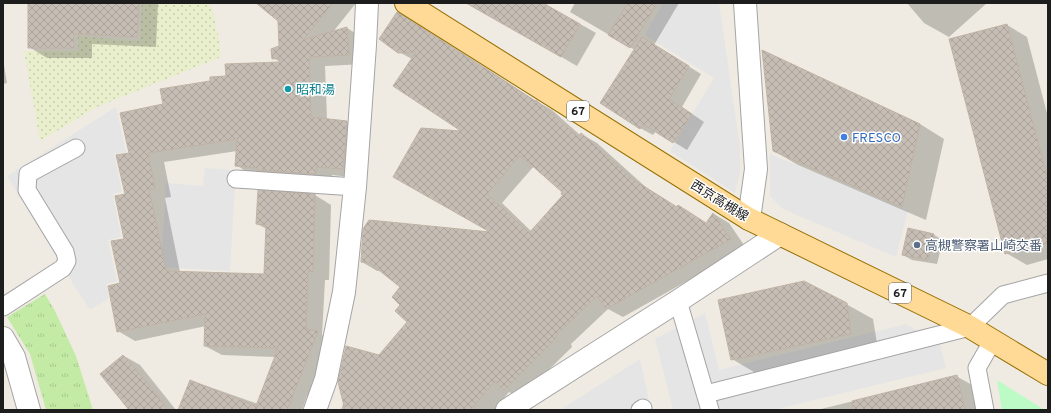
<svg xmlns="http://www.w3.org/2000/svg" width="1051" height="413" viewBox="0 0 1051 413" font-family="Overpass,'Noto Sans JP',sans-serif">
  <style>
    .farmland { fill: url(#farmland-dots) }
    .grass { fill: url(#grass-tufts) }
    .park { fill: #bdfbc6 }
    .parking { fill: #e5e5e5 }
    .shadow { fill: #0003; fill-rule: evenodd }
    .building { fill: url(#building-cross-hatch); stroke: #c1b3a4; fill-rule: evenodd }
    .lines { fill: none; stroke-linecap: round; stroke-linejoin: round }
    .service-casing { stroke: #a4a4a4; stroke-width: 19 }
    .minor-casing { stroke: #a4a4a4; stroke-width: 24 }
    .tertiary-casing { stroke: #a4a4a4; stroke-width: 24 }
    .primary-casing { stroke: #966f00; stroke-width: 24 }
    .service { stroke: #fff; stroke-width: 17 }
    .minor { stroke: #fff; stroke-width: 22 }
    .tertiary { stroke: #fff; stroke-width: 22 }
    .primary { stroke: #ffda97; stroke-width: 22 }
    .culture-dot { fill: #0f9aa8; stroke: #fff; stroke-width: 1.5 }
    .shop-dot { fill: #3f7fe0; stroke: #fff; stroke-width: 1.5 }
    .service-dot { fill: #5c6f8a; stroke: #fff; stroke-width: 1.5 }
    .labels { text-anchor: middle; stroke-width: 3; stroke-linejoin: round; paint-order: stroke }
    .shield { fill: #fff; stroke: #616161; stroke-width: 1 }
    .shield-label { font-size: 12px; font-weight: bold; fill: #1d1d1d }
    .culture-label { font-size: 13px; fill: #0d838f; stroke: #fff; text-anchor: start }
    .shop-label { font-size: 13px; fill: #366cbe; stroke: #fff; text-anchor: start }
    .street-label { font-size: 13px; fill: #1d1d1d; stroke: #fff }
    .service-label { font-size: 13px; fill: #4e5e75; stroke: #fff; text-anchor: start }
  </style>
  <defs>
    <pattern id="farmland-dots" width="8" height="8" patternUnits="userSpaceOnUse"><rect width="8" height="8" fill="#e9eecc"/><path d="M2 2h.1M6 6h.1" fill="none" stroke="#c7ccaf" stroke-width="1.8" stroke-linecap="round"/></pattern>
    <pattern id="grass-tufts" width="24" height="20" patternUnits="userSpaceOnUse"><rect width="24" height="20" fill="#c3eba6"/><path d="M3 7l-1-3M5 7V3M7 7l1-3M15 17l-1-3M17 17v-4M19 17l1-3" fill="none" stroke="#a7c98e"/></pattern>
    <pattern id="building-cross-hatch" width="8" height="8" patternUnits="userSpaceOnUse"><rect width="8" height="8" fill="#c6beb5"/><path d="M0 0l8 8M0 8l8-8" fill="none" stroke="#aaa39b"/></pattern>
  </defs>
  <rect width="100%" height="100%" fill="#efebe2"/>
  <path class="farmland" d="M142 3H208L212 8 218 35 221 57 97 107 40 141 24 51H78V36L140 41Z"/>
  <path class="grass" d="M45 294 55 311 76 356 93 410H46L30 354 7 317Z"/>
  <path class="park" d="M997 380 1045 410H1002Z"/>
  <path class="parking" d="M663 3H719L740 147V173L735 193 670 151 714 78 645 35Z
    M116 107 126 152 114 154 122 192 113 194 121 237 108 240 117 281 106 284 109 298 90 310 63 268 7 176Z
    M770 154 908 211 896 257 783 209 770 196Z
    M205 168 236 170 230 271 161 267 166 183 203 186Z
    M705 313 719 370 906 324 930 338 940 345 946 368 773 410H673L655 339Z
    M640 359 651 410H560Z"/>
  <path class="shadow" d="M29 3H158L156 47 92 44V58H47L29 47Z
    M257 3H356L333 32 347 28 363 38 365 64 325 66 327 120 347 122 363 131 359 178 332 175V183L252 175 236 165 237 151 164 162 171 197 165 198 180 272 264 275 267 229 257 224 315 195 331 205 329 280H325L322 335 334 342 312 398 307 396 302 410H179L204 387V385L258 404 276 357 222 355 205 346 206 326 135 341 118 331 121 284 125 239 126 195 130 154 164 105 211 82 227 77 282 63 273 58 280 47 279 20Z
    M468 3H543L596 33 577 66Z
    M575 3H679L654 45 701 74 682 107 704 122 687 150 656 131 653 135 640 128 635 50 570 12Z
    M907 3H987L949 37 924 23Z
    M1007 25 1027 37 1048 117V259L1027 265 1006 253Z
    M428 32 504 80 536 101 552 110 580 135 581 134 597 143 649 190 677 208 707 224 714 214 729 223 746 248 623 317 608 309 571 344 572 347 520 398 509 392 494 410H341L344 401 380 356 409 322 402 305 401 287 382 271H377L362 262 495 233 465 133 412 59 399 52ZM534 166 564 192V195L532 232 502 203Z
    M764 51 920 124 944 139 926 220 798 165 774 151Z
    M3 59 7 83 3 84Z
    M909 229 934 235 943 240 937 264 912 260 903 255Z
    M846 304 873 319 878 349 759 375 732 359Z
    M124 356 140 365 176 410H130Z
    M956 376 981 390 986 410H817Z"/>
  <path class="building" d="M28 3H139L137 37 74 34V48H28Z
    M256 3H333L303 40 347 27 349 55 309 57 311 117 347 121 343 169 316 167V174L258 170V168L235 166 237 139 148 153 155 188 149 189 166 271 264 274 266 225 256 224 258 190 315 194 313 272 308 271 306 329 318 331 287 410H178L190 380 256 406 278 348 204 346 205 314 117 332 108 286 120 283 111 241 124 239 115 196 125 194 116 155 129 153 120 113 163 104 160 89 210 81V77L226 76 225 64 280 62V58L272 59 271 49 279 46 278 21Z
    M466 3H543L580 24 561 57Z
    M628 3H657L630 48 608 35Z
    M397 12 488 70 535 101 536 100 578 137 581 133 634 180 677 207 678 205 706 223 713 213 729 237 731 239 606 309 597 296 556 335 557 337 504 390 495 381 470 410H345L338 382 346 346 379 355 407 322 395 311 400 305 392 297 400 287 370 263 361 262 363 229 369 220 490 232 393 177 421 128 461 131 393 86 416 52 398 53 379 39ZM520 155 562 192 561 194 563 195 529 233 487 194Z
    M1007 24 1048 181V243L1005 254 949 39Z
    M642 37 689 66 669 99 692 114 673 143 643 124 640 129 600 103Z
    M762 50 920 124 902 207 773 151Z
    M908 228 934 234 928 260 902 255Z
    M804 281 847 303 851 334 731 360 718 300Z
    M123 355 142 377 168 410H129L100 374Z
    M957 375 965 410H853L852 401Z"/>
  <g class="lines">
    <defs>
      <path id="service" d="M236 179 355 187
        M678 301 710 410
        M3 307 63 268 67 261 65 252 27 190 28 174 76 148
        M706 394 970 327 1003 295 1048 283
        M640 410 643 408
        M985 410 977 368 993 340"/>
      <path id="minor" d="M745 3 756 169 749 219
        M315 410 326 379 344 292 355 187 365 45 367 3"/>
      <path id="tertiary" d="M3 338 14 357 29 410
        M507 410 678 301 780 234"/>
      <path id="primary" d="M406 3 749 219 970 327 1048 374"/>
    </defs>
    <use href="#service" class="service-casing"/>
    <use href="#minor" class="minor-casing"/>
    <use href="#tertiary" class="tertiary-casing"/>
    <use href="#primary" class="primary-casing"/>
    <use href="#service" class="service"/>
    <use href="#minor" class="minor"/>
    <use href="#tertiary" class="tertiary"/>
    <use href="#primary" class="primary"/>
  </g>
  <circle class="culture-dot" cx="288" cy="89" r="4"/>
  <circle class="shop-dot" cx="844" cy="137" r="4"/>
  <circle class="service-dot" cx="917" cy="245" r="4"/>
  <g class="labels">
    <g class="shield">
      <rect x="567" y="101" width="22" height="20" rx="3"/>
      <rect x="889" y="283" width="22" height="20" rx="3"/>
    </g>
    <g class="shield-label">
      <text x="578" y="115">67</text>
      <text x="900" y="297">67</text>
    </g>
    <g class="culture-label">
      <text x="296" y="94">昭和湯</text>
    </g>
    <g class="shop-label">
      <text x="852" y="142">FRESCO</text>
    </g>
    <g class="street-label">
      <text transform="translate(720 200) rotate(32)" y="5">西京高槻線</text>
    </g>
    <g class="service-label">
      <text x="925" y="250">高槻警察署山崎交番</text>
    </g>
  </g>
  <rect width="1051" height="413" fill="none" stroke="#1d1d1d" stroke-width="8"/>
</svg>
